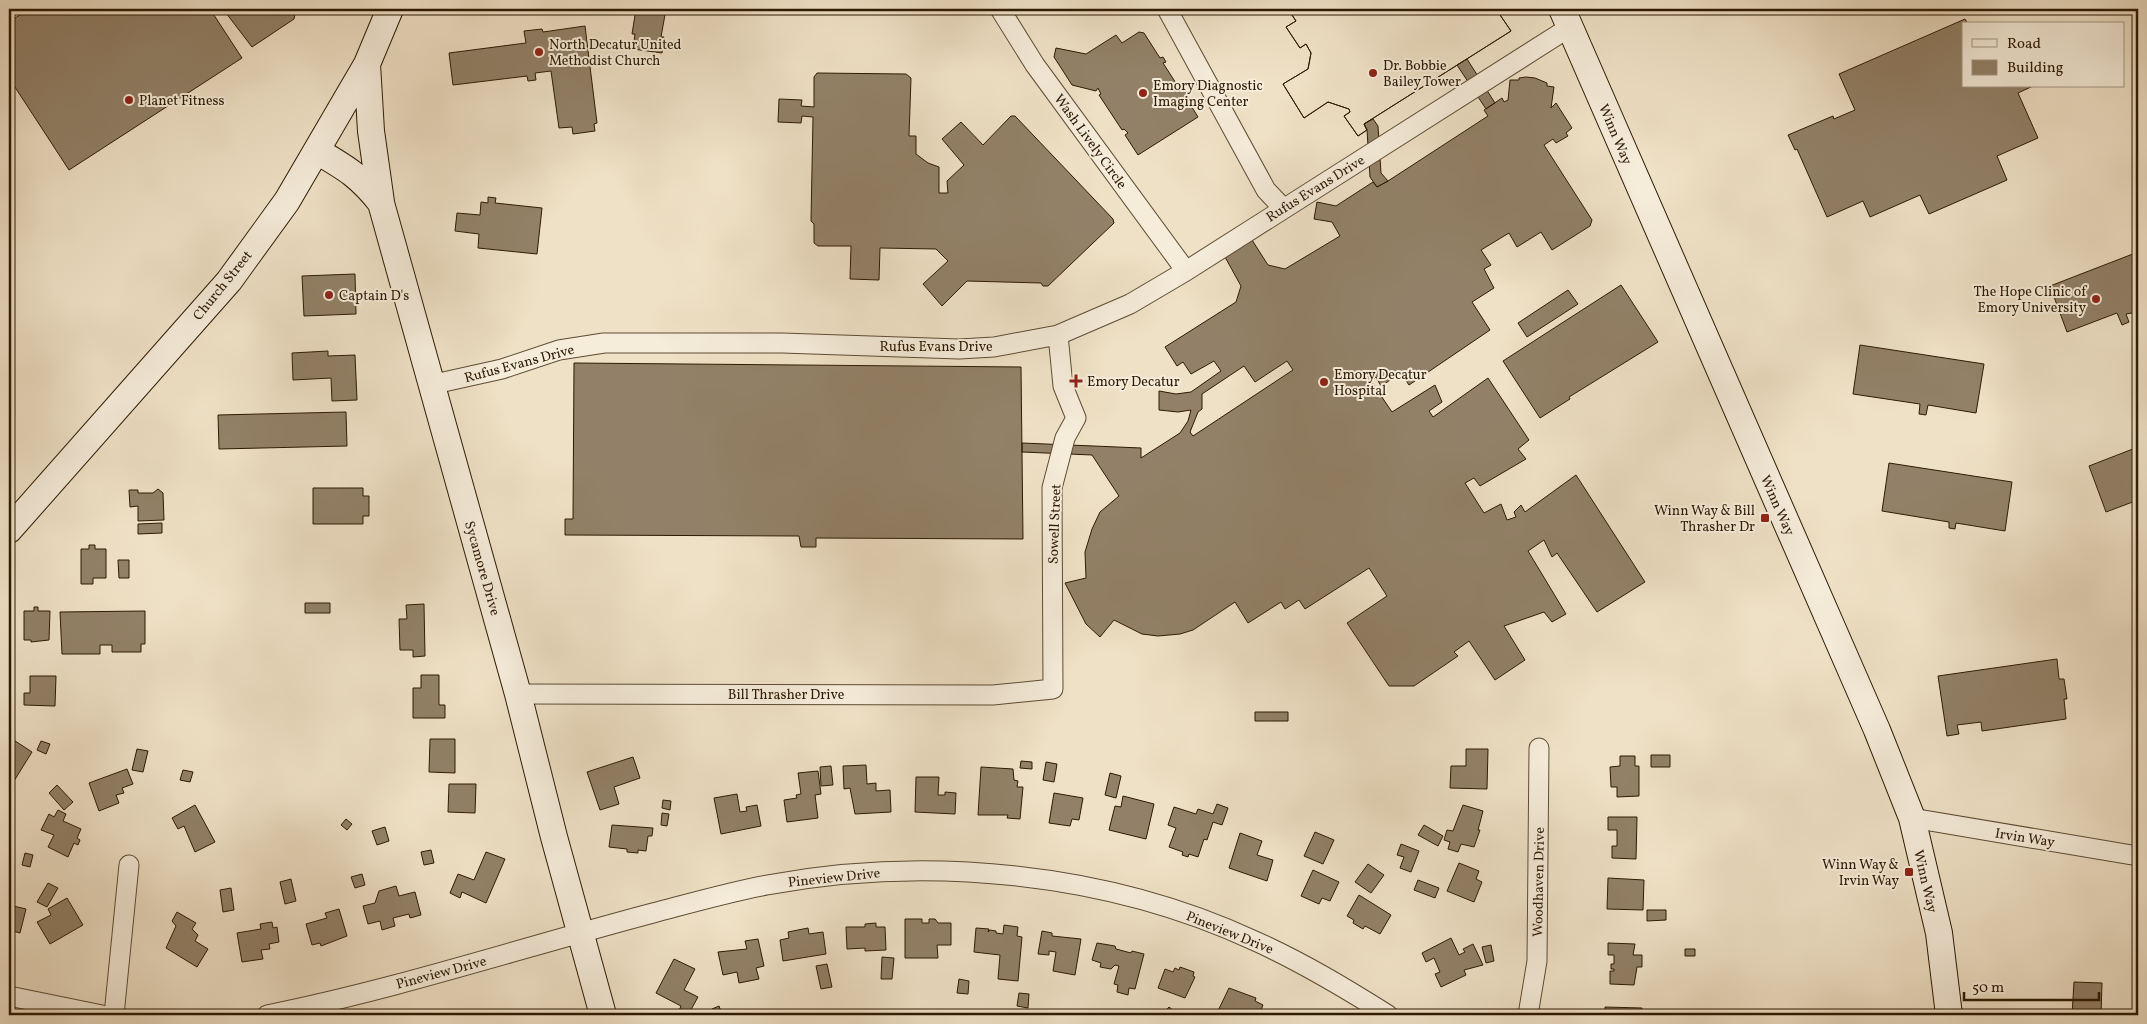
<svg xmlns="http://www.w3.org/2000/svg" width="2147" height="1024" viewBox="0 0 2147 1024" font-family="Vollkorn,serif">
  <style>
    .building { fill: #928168; stroke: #2d1a03; fill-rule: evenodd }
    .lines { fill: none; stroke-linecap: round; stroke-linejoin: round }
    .street-casing { stroke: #5e4c34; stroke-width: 21 }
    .secondary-casing { stroke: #2d1a03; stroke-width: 28 }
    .street { stroke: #f5ecda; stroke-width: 19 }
    .secondary { stroke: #f5ecda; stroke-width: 26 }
    .poi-dot { fill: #8f2418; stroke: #f5ecda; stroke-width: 2 }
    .labels { text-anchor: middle; stroke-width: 4; stroke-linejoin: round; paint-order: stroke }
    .poi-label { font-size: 14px; fill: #2d1a03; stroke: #f5ecda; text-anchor: start }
    .street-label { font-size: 14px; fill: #2d1a03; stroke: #f5ecda }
  </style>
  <rect width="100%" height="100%" fill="#efe1c6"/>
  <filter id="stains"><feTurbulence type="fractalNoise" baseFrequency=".004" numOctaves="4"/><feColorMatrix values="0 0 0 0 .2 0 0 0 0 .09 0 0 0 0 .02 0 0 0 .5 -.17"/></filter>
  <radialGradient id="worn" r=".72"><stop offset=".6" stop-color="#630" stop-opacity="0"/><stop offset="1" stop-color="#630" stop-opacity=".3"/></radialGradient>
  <path class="building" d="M29 9H210L242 58 69 170 11 81 9 82V22Z
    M223 9H296L294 19 252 47Z
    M636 9H666L661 37H664L662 53 633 49 635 34H632Z
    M1288 9H1496L1511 31 1364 124 1367 130 1358 136 1344 116 1350 112 1349 109 1328 102 1304 118 1283 84 1308 69 1311 53 1306 44 1300 48 1286 27 1296 21Z
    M1288 9H1496L1511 31 1364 124 1367 130 1358 136 1344 116 1350 112 1349 109 1328 102 1304 118 1283 84 1308 69 1311 53 1306 44 1300 48 1286 27 1296 21Z
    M1965 19 1968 24H1963V86H2033L2018 93 2038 138 1997 156 2007 180 1929 214 1920 195 1870 217 1863 201 1827 217 1797 149 1795 150 1788 135 1833 116 1834 119 1855 110 1839 74Z
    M585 26 597 123 594 124 595 131 573 134 572 127 559 128 551 71 535 73 536 80 528 81 527 76 453 85 449 53 526 43 524 31 542 29 543 32Z
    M1139 32 1144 33 1160 58 1163 57 1166 62 1163 63 1181 91 1184 90 1187 95 1185 96 1198 117 1138 155 1125 135 1128 133 1124 129 1122 130 1099 95 1101 94 1098 88 1096 91 1072 85 1054 57 1056 48 1086 54 1116 35 1122 43Z
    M1467 59 1495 103 1486 109 1457 65Z
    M817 73 906 74 911 78 909 136H916V154L928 163 939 167V193H948L947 181 964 165 942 139 961 122 983 145 1011 116H1015L1113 219 1114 223 1048 286H1043L1041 283 967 281 942 306 923 284 948 261 936 249 880 248 879 280 850 279 851 246H818L814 243V224L811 221 813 117 802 116 801 123 778 122 779 99 802 100 801 106 814 107V77Z
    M1526 77 1535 78 1547 83V86L1554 87 1551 108 1556 103 1572 128 1566 133 1568 136 1556 143 1553 139 1544 145 1592 220 1590 226 1552 250 1541 232 1517 247 1509 233 1481 250 1491 265 1484 269 1494 288 1472 302 1490 330 1409 385 1401 373 1381 386 1376 377 1371 381 1392 412 1435 385 1442 402 1429 411 1433 417 1488 378 1529 440 1518 449 1526 459 1480 486 1474 478 1465 483 1484 513 1501 504 1507 520 1516 517 1514 512 1521 505 1525 512 1576 475 1645 582 1597 612 1557 553 1552 557 1544 540 1528 551 1566 614 1552 622 1544 612 1504 626 1525 660 1495 680 1469 641 1454 652 1458 656 1414 686H1389L1347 623 1387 596 1369 568 1305 609 1299 600 1285 609 1281 602 1248 623 1235 602 1193 630 1180 634 1158 636 1142 634 1114 620 1100 637 1086 624 1065 583 1086 578 1085 552 1092 529 1100 512 1119 496 1092 455 1022 452V443L1141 448V458L1180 433 1188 421 1191 410 1178 412 1159 410V391L1176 394 1191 392 1221 371 1214 361 1191 374 1183 362 1177 366 1165 347 1236 302 1241 286 1225 257 1252 240 1268 265 1285 269 1340 236 1332 222 1314 219 1317 202 1336 206 1373 182 1377 187 1388 181 1488 116 1484 110 1502 98 1504 102 1508 100 1510 80H1519V78ZM1287 361 1293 370 1193 436 1190 432 1198 412 1202 409V394L1244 366 1255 382Z
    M1373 119 1378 126 1381 173 1388 181 1377 187 1370 177 1367 130 1364 124Z
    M488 197 496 198 495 203 542 208 537 254 478 248 479 234 455 231 457 213 480 215 481 202 488 203Z
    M2138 252V312L2126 314 2129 322 2122 325 2117 313 2067 332 2050 286Z
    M355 274 356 314 304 316 302 276Z
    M1621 285 1658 342 1569 397 1570 399 1540 418 1503 361Z
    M1568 290 1578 304 1527 337 1518 323Z
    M1860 345 1984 364 1976 413 1928 405 1926 415 1919 414 1920 404 1853 394Z
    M328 351V356L355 355 357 400 332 401 331 378 293 380 292 353Z
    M574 363 1021 367 1023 539 816 538V547H801L799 536 565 535V519H573Z
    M346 412 347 446 219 449 218 415Z
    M2138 447V500L2106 512 2089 466Z
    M1889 463 2012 482 2005 531 1956 523 1955 529 1949 528V522L1882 511Z
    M313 488H363V496H369V516H363V524H313Z
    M158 489 163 493 164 520 138 521V506L130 507 129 490H138V493H153Z
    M162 523V533L138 534V524Z
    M89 545H95V549H106V578H93V584H81V549H89Z
    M118 560H129V578H119Z
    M305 603H330V613H305Z
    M424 604 425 656 413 657V650H400L399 619H407L406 605Z
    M34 607H38V611H50L49 640 31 642V640H24V611H34Z
    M145 611V644H141V652H112V645H100V654H62L60 612Z
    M2057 659 2059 679H2064L2067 699H2064L2066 719 1982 731 1981 722 1957 725 1959 734 1947 736 1938 676Z
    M421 675H439V705H445V718H413V688H421Z
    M30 676H56L55 706 24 705V693H30Z
    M1255 712H1288V721H1255Z
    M9 737 32 752 14 781 9 778Z
    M430 739H455V773L429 772Z
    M41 741 50 744 46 754 37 750Z
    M137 749 148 751 143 772 132 770Z
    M1466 749H1488L1487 789 1450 788 1451 766H1466Z
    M1651 755H1670V767H1651Z
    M1620 756H1635V766H1639V796L1617 797V787H1611L1610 767 1620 766Z
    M633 757 640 778 614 787 619 804 600 810 587 772Z
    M1021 761 1032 762V769L1020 768Z
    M1046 762 1057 764 1054 782 1043 780Z
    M866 765 867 784 876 783V791L890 790 891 812 855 814 850 788 844 789 843 766Z
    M831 766 833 785 821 786 820 767Z
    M981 767 1013 769 1014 780 1018 781 1017 787H1023L1020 819 1007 818 1008 815H978Z
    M127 769 133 784 122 788 124 793 116 795 119 803 99 811 89 783Z
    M183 770 193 772 190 782 180 780Z
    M818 771 821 794 815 795 818 818 787 822 784 800 797 798 796 795 801 794 798 773Z
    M1110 773 1121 776 1116 798 1105 795Z
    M916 777H939L938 795H945V792L956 793 955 814 915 812Z
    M449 784H476L475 813 448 812Z
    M57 785 73 802 64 810 49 793Z
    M1054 793 1083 798 1079 820 1072 819 1070 826 1049 823Z
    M737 794 740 812 747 811 746 807 757 805 761 826 721 834 714 798Z
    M1123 796 1154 804 1146 839 1109 830 1115 806 1121 807Z
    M663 800 671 801 670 810 662 808Z
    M1217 804 1228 808 1222 825 1213 822 1207 840 1204 839 1198 857 1189 854 1188 857 1182 855 1183 852 1169 847 1176 828 1168 825 1174 807 1196 814 1198 809 1213 814Z
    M195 805 215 842 195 852 184 826 178 829 172 818Z
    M1463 805 1483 811 1478 830H1480L1474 847 1461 844 1458 852 1448 849 1450 842 1444 840 1447 830 1453 831Z
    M58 810 66 814 63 821 81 829 77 838 80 840 78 845 74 843 68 857 48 847 54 835 41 830 49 814 54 817Z
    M662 813 669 814 667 826 661 825Z
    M1608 817H1637L1636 859 1612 858V846H1617V830H1608Z
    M346 819 352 824 347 830 341 825Z
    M612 825 653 828 652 836H648L646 851 638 850V853L627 852V849L609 847Z
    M1424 825 1443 836 1438 846 1418 835Z
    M385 827 389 841 377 845 372 831Z
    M1315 832 1334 840 1323 864 1304 856Z
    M1240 833 1262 841 1257 855 1273 860 1267 881 1229 868Z
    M1401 844 1419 851 1411 872 1400 868 1404 857 1397 855Z
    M431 850 434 863 424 865 421 852Z
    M486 852 505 859 486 903 462 892 460 898 450 893 458 874 474 880Z
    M25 853 33 855 30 867 22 865Z
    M1459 863 1479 871 1476 879 1482 882 1474 902 1447 891Z
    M1368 864 1384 875 1371 893 1355 882Z
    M1313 870 1339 882 1330 901 1322 898 1319 904 1301 896Z
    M362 874 365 885 355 888 351 877Z
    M1608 878 1644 880 1643 910 1607 909Z
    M291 879 296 901 285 904 280 882Z
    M1418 880 1439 888 1435 898 1414 890Z
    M48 883 58 888 47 907 37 902Z
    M396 886 399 896 415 892 421 915 410 918 409 914 393 918 395 926 382 930 380 921 368 924 363 906 375 903 379 891Z
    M231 888 234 910 223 912 220 890Z
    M1359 895 1391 915 1380 934 1365 926 1363 929 1353 923 1354 920 1347 916Z
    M67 898 83 925 50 944 37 922 51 915 48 909Z
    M9 905 26 909 20 933 9 930Z
    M339 909 347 936 321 946 320 943 312 945 306 924 327 918 325 913Z
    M1647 910H1666V920L1647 921Z
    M177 912 196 923 192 929 198 935 195 941 208 949 197 967 166 948 176 926 172 921Z
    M905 919H922V923H929V919H935L938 923H951V945H937L938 958H905Z
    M272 922 273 928 277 927 279 942 269 944 270 949 261 950 263 959 242 962 237 933 261 929 260 924Z
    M876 923V927H885L886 950 865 951V948L847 949 846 927H865V924Z
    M1004 925 1018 927 1017 936 1022 937 1018 981 998 979 1000 955 974 952 976 928 989 929 988 932 990 930 996 931V933L1003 934Z
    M808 928 809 934 823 932 826 954 783 961 780 940 789 938 788 932Z
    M1042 931 1052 933V936L1081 939 1075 975 1053 971 1056 952 1049 951V955L1038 954Z
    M1451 938 1459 955 1465 952 1463 949 1473 944 1483 965 1464 970 1466 975 1441 987 1435 974 1440 972 1434 958 1426 962 1422 953Z
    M758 939 764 966 756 968 759 979 739 983 737 972 723 975 718 952 747 949 745 941Z
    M1097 943 1115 946 1116 949 1131 953 1132 951 1144 954 1135 989 1129 988 1128 995 1117 992 1118 985 1114 984 1119 966 1115 965 1111 969 1100 967 1101 963 1092 960Z
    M1608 943 1635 944 1633 955H1642V967H1637L1634 985 1610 984V971H1614V969H1611V964H1614V955H1608Z
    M1491 945 1494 961 1486 963 1482 947Z
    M1685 949H1695V956H1685Z
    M882 957 894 958 892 979H881Z
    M674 959 695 969 684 990 698 997 688 1015 678 1013 681 1006 656 993Z
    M827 964 832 987 821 989 816 966Z
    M1180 967 1194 972 1193 976 1195 977 1185 998 1158 988 1165 969 1173 972 1175 968 1179 970Z
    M959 979 969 981 968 994 957 993Z
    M2074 982 2102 983 2101 1015H2072Z
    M1229 988 1256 998 1255 1001 1263 1005 1259 1015H1216Z
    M1019 993 1029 994 1028 1008 1017 1006Z
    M719 1006 722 1014 714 1015 712 1009Z
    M1169 1007 1179 1015H1162Z
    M1605 1007 1642 1008V1015H1605Z"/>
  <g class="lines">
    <defs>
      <path id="street" d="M1000 9 1035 65 1186 271
        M1167 9 1266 190 1283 208
        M430 385 502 369 559 350 604 343H782L959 349 994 347 1058 335 1130 304 1186 271 1570 27
        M518 694 993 695 1053 689 1052 488 1065 438 1076 418 1063 386 1058 335
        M1912 818 2138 856
        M9 996 102 1015
        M114 1015 129 865
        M267 1015C397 989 524 947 653 913 691 903 729 892 767 885 927 855 1107 872 1255 941 1302 962 1345 988 1388 1015
        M1528 1015 1537 961 1539 748"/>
      <path id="secondary" d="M1562 9 1877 730 1912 818 1939 933 1949 1015
        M367 64 371 131 381 202
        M317 151C346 168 360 176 381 203L518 694 554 837 603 1015
        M9 530 229 281 287 201 367 64 390 9"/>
    </defs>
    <use href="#street" class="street-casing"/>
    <use href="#secondary" class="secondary-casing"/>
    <use href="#street" class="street"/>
    <use href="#secondary" class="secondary"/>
  </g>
  <g class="poi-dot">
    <circle cx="539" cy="52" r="5"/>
    <circle cx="1373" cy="73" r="5"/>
    <circle cx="1143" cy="93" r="5"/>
    <circle cx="129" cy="100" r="5"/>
    <circle cx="329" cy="295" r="5"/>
    <circle cx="2096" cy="299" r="5"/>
    <path d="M1073.5 373.5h5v5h5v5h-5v5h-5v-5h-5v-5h5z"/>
    <circle cx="1324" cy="382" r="5"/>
    <rect x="1760" y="513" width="10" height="10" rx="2.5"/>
    <rect x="1904" y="867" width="10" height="10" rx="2.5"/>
  </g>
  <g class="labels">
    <g class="poi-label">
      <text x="549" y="49">North Decatur United<tspan x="549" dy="16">Methodist Church</tspan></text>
      <text x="1383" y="70">Dr. Bobbie<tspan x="1383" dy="16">Bailey Tower</tspan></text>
      <text x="1153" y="90">Emory Diagnostic<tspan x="1153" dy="16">Imaging Center</tspan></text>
      <text x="139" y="105">Planet Fitness</text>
      <text x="2086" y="296" text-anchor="end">The Hope Clinic of<tspan x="2086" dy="16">Emory University</tspan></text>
      <text x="339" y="300">Captain D's</text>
      <text x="1334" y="379">Emory Decatur<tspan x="1334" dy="16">Hospital</tspan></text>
      <text x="1087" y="386">Emory Decatur</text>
      <text x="1755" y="515" text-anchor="end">Winn Way &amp; Bill<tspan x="1755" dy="16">Thrasher Dr</tspan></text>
      <text x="1899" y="869" text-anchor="end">Winn Way &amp;<tspan x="1899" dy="16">Irvin Way</tspan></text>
    </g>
    <g class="street-label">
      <text transform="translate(1616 134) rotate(67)" y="5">Winn Way</text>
      <text transform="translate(1091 141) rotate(54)" y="5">Wash Lively Circle</text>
      <text transform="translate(1315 188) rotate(-32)" y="5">Rufus Evans Drive</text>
      <text transform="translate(222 285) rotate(-51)" y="5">Church Street</text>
      <text x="936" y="351">Rufus Evans Drive</text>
      <text transform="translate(519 363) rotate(-15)" y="5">Rufus Evans Drive</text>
      <text transform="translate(1778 505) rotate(66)" y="5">Winn Way</text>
      <text transform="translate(1054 524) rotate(-88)" y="5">Sowell Street</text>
      <text transform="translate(483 568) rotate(74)" y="5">Sycamore Drive</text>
      <text x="786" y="699">Bill Thrasher Drive</text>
      <text transform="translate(2025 837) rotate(9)" y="5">Irvin Way</text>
      <text transform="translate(834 877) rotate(-6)" y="5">Pineview Drive</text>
      <text transform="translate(1926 881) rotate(77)" y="5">Winn Way</text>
      <text transform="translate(1538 882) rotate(-89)" y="5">Woodhaven Drive</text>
      <text transform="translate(1230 932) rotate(22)" y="5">Pineview Drive</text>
      <text transform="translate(441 972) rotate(-15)" y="5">Pineview Drive</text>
    </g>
  </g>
  <rect width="2147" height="1024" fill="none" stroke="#efe1c6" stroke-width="30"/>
  <rect x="10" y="10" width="2127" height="1004" fill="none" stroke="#2d1a03" stroke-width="2.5"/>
  <rect x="15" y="15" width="2117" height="994" fill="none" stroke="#2d1a03"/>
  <rect x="1962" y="22" width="162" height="65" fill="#f5ecda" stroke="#a59884"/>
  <rect x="1972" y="39" width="25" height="8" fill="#f5ecda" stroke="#a59884"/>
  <text x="2007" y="48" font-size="15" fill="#2d1a03">Road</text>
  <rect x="1972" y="60" width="25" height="15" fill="#928168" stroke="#a59884"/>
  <text x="2007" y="72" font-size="15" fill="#2d1a03">Building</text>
  <path d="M1964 992v8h135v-8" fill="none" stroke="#2d1a03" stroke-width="2.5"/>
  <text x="1972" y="992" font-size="15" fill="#2d1a03" stroke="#f5ecda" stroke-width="4" paint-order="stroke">50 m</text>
  <rect width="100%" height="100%" filter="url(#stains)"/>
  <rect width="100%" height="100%" fill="url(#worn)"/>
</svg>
